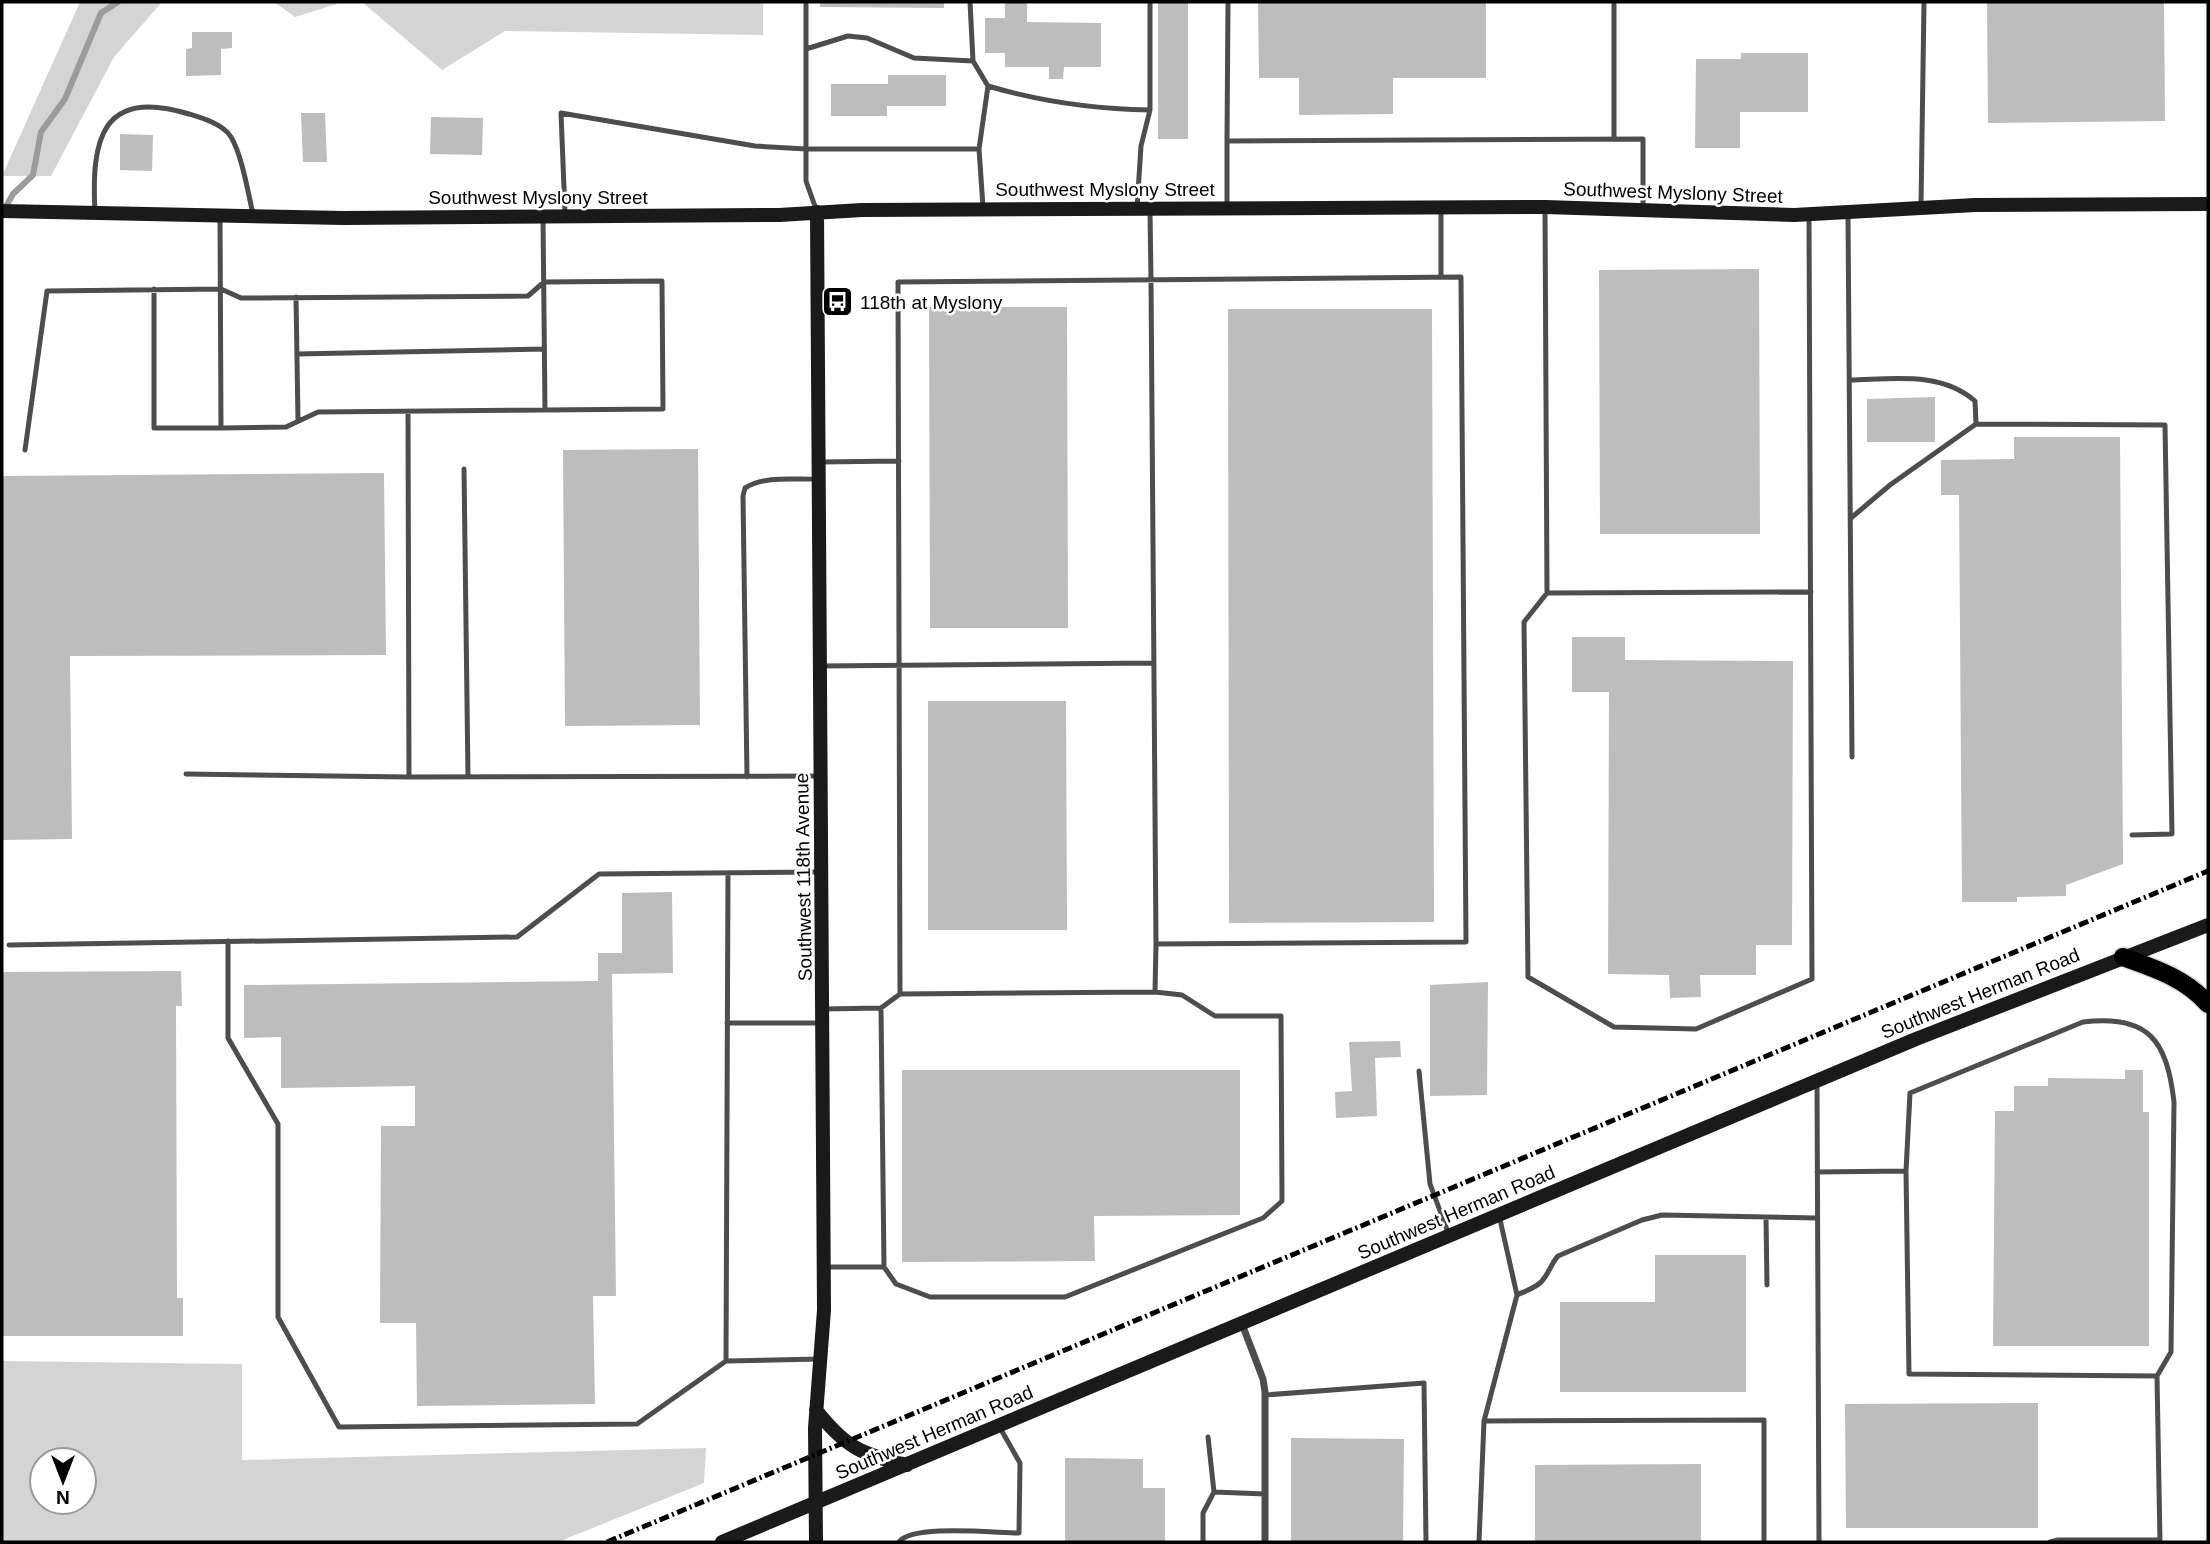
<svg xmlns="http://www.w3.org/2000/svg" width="2210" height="1544" viewBox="0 0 2210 1544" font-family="Helvetica,sans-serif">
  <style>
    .green { fill: #d4d4d4; fill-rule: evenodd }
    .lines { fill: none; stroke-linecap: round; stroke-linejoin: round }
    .stream { stroke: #9b9b9b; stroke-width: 6 }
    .building { fill: #bdbdbd }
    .primary-casing { stroke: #dbdbdb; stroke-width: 21 }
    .lane { stroke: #4d4d4d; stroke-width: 5 }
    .street { stroke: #4d4d4d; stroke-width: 7 }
    .secondary { stroke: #1a1a1a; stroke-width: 14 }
    .primary { stroke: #000; stroke-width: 18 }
    .rail { stroke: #000; stroke-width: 5; stroke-dasharray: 10 3.5 2 3.5; stroke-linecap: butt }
    .labels { text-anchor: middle; stroke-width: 5; stroke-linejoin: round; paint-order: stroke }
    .street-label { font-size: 19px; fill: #000; stroke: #fff }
    .poi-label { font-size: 19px; fill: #000; stroke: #fff; text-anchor: start }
  </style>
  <rect width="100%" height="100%" fill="#fff"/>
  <path class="green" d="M80 2H162L114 57 51 176H2Z
    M274 2H343L295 17Z
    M362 2H763V35L505 31 442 70Z
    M2 1361 242 1364V1460L706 1448 704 1483 558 1542H2ZM84 1460V1502H42V1460Z"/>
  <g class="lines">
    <path class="stream" d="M4 210 13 194 33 175 41 132 65 99 101 13 118 2"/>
  </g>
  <path class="building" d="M820 2H944V8L820 7Z
    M1005 2H1027V22L1101 23V67H1064L1063 79H1049V67H1005V53H985V18H1005Z
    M1158 2H1188V139H1158Z
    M1258 2H1486V78H1393V114L1299 115V78H1259Z
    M1987 2H2164L2165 121 1988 123Z
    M192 32H232V48L221 49V75L186 76V49L192 48Z
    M1741 53H1808V112H1740V148H1695L1696 59H1741Z
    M888 75H946V106H887V116H831V84H888Z
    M301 113H325L327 162H303Z
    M431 117 483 118 482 155 430 154Z
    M120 134 153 135 152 171 120 170Z
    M1759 269 1760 534H1600L1599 270Z
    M929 307H1067L1068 628H930Z
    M1228 309H1432L1434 922 1229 923Z
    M1935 397V442H1867V399Z
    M2014 437H2120L2123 864 2066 885V896L2017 897V902H1962L1959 495H1941V460L2014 459Z
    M698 449 700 725 565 726 563 450Z
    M384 473 386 655 70 656 72 839 2 840V476Z
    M1572 637H1625V660L1793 661 1792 945H1756V975H1700L1701 997 1670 998 1669 975 1608 974 1609 692H1572Z
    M928 701H1066L1067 930H928Z
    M672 892 673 973 612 974 616 1296H593L595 1404 417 1406 416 1323H380L381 1126H415V1086L281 1088V1037L244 1038V985L598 981V953H622V893Z
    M181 971 182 1006H176L177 1298H183V1336H2V972Z
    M1488 982 1487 1095 1430 1096V985Z
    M1400 1041 1401 1057 1375 1058 1377 1116 1336 1118 1335 1092 1352 1091 1349 1042Z
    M902 1070H1240V1215L1094 1216 1095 1261 902 1262Z
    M2125 1070H2143V1112H2149V1346H1993L1995 1111H2014V1086H2048V1078L2125 1079Z
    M1655 1255H1746V1392H1560V1302H1655Z
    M2038 1403V1528H1846L1845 1404Z
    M1291 1438 1404 1439 1403 1542H1291Z
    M1065 1458 1143 1459V1488H1165V1542H1065Z
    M1701 1464V1542H1535V1465Z"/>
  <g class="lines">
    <defs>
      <path id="primary" d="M2123 957C2154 968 2185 978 2208 1004"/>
    </defs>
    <use href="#primary" class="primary-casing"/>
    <path class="lane" d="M806 2V181L817 212
      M970 2 973 61 988 86 979 149 983 207
      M1614 2V139
      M806 49 848 36 867 38 914 58 973 61
      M988 86C1042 102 1094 109 1150 110
      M1227 141 1228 2
      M1921 205 1924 2
      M1227 207V141L1643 139V207
      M1545 207 1547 593 1524 622 1528 977 1614 1027 1696 1029 1812 979 1809 217
      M1137 208 1141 146 1150 110V2
      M1441 210V277
      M95 212C91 139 102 87 189 114 202 118 223 124 231 137 242 155 248 193 253 214
      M565 213 561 113 755 146 806 149H979
      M1848 215 1852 757
      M220 216 221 428 286 427 318 412 545 410
      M154 289V428H221
      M296 297 298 421
      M297 354 544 349
      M1850 380C1893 379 1941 371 1975 401L1976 424 2165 425 2172 834 2132 835
      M408 411 409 777 821 776
      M25 450 47 291 221 289 241 298 528 296 544 282 662 281 663 409 545 410C544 346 544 282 543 218
      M822 462 899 461
      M464 469 468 777
      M1851 518 1890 485 1976 424
      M1547 593 1811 592
      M821 666 1154 663
      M186 774 409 777
      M747 777 743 496 745 488C766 475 794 480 819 479
      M728 873 726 1361 820 1359
      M228 941V1038L278 1124V1317L339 1427 637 1424 726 1361
      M9 945 517 937 599 874 818 872
      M1155 992 1156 944
      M881 1008 884 1267 896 1284 930 1297H1065L1263 1218 1282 1201 1281 1016H1215L1182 995 1155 992 900 994 898 282 1461 277 1466 942 1156 944 1151 280 1150 211
      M824 1009 881 1008 900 994
      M727 1023H820
      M1419 1071 1430 1184 1449 1235
      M1817 1084 1819 1542
      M1906 1171 1910 1093 2083 1022C2149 1014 2167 1041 2174 1102L2171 1352 2157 1376
      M1817 1172 1906 1171 1909 1374 2157 1376 2160 1542
      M1766 1217 1767 1285
      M824 1267H884
      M1517 1295C1525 1291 1536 1288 1542 1281 1549 1273 1551 1264 1558 1256L1642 1220 1662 1215 1817 1218
      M1265 1395 1424 1383 1426 1542
      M1484 1421 1764 1420V1542
      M1208 1437 1214 1492
      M899 1542C912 1524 995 1533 1019 1533L1020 1463 999 1426
      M1203 1542V1513L1214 1492 1265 1494
      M1479 1542 1484 1421 1517 1295 1499 1215
      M2050 1542 2058 1540H2159"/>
    <path class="street" d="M1242 1324 1263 1379 1265 1392V1542"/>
    <path class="secondary" d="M2 211 344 218 779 215 862 210 1545 207 1794 215 1975 205 2208 204
      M816 1410C846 1448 861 1454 907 1465
      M722 1542 1916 1039 2208 925
      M816 1542 815 1428 824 1310 817 212"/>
    <use href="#primary" class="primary"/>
    <path class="rail" d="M607 1542 2208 871"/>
  </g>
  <defs>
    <symbol id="bus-square" viewBox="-11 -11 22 22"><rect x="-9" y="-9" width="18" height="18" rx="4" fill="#000" stroke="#fff"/><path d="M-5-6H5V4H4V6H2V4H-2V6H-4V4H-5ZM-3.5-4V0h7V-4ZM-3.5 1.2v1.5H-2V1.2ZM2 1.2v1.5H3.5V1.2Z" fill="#fff"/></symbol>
  </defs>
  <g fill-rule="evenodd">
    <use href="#bus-square" x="820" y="284" width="35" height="35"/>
  </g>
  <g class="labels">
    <g class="street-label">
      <text x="1105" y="196">Southwest Myslony Street</text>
      <text transform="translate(1673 192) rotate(2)" y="7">Southwest Myslony Street</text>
      <text x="538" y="204">Southwest Myslony Street</text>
      <text transform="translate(803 877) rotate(-91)" y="7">Southwest 118th Avenue</text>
      <text transform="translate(1980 993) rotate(-22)" y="7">Southwest Herman Road</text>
      <text transform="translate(1456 1212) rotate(-23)" y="7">Southwest Herman Road</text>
      <text transform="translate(934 1432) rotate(-23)" y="7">Southwest Herman Road</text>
    </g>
    <g class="poi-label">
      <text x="860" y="309">118th at Myslony</text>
    </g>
  </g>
  <rect width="2210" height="1544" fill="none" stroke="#000000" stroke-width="7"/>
  <g transform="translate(63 1481) rotate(180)"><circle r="33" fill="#ffffff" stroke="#999999" stroke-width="2"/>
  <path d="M0-5L12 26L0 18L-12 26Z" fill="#000000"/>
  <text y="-10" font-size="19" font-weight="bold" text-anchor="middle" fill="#000000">N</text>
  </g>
</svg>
